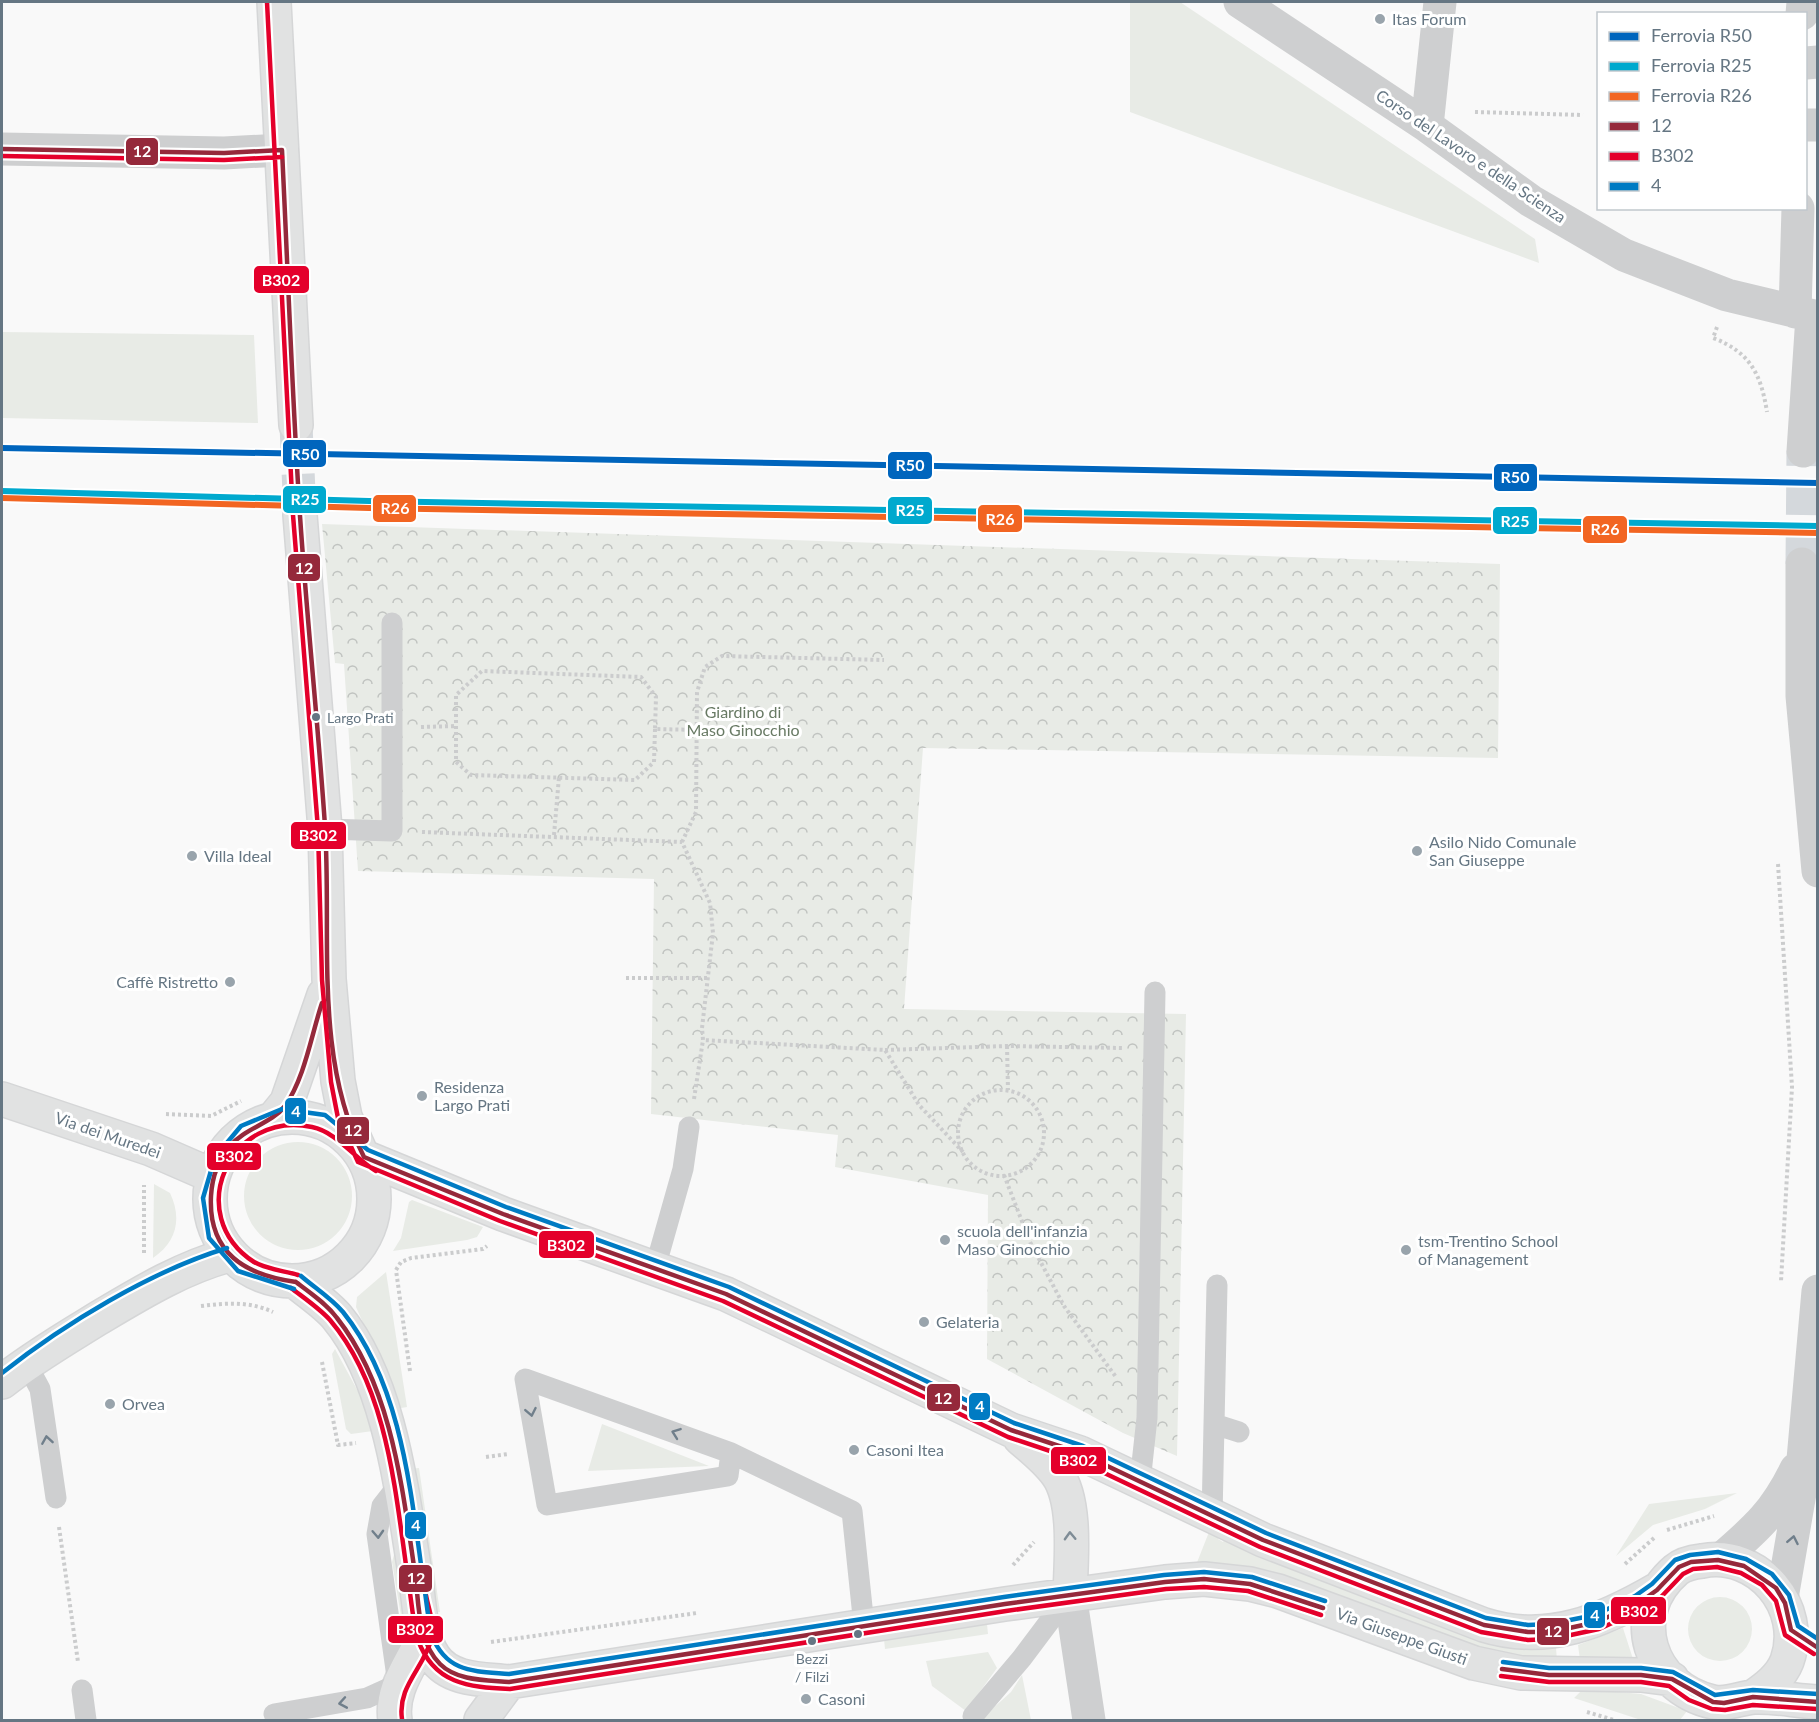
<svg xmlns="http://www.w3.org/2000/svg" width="1819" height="1722" viewBox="0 0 1819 1722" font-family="Lato,sans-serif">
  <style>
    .green { fill: #e8ebe6 }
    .park { fill: url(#park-crowns) }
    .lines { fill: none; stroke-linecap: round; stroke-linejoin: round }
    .street-tunnel { stroke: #d4d8dc; stroke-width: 33; stroke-dasharray: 33 16; stroke-linecap: butt }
    .secondary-tunnel { stroke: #d4d8dc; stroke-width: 33; stroke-dasharray: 33 16; stroke-linecap: butt }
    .secondary-casing { stroke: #d5d6d7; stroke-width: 36 }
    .path { stroke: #cbcccd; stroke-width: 4; stroke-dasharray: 3 3; stroke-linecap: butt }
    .lane { stroke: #cecfd0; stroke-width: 21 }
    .street { stroke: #cecfd0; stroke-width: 33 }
    .secondary { stroke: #e1e2e2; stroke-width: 33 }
    .bus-1-casing { stroke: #fff; stroke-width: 9 }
    .bus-2-casing { stroke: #fff; stroke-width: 9 }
    .bus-3-casing { stroke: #fff; stroke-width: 9 }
    .bus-1 { stroke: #95293b; stroke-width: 4.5 }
    .bus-2 { stroke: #e4002b; stroke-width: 4.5 }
    .bus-3 { stroke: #007bc3; stroke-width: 4.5 }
    .rail-1-casing { stroke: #fff; stroke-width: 10 }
    .rail-2-casing { stroke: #fff; stroke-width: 10 }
    .rail-3-casing { stroke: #fff; stroke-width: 10 }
    .rail-1 { stroke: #0065bd; stroke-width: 6 }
    .rail-2 { stroke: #00a9ce; stroke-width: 6 }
    .rail-3 { stroke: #f26522; stroke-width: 6 }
    .oneway { stroke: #707f8b }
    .oneway2 { stroke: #7e8c96 }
    .poi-dot { fill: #99a4ac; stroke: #fff; stroke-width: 2 }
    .bus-dot { fill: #657683; stroke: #fff; stroke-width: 2 }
    .labels { text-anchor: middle; stroke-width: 6; stroke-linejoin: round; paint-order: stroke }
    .bus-label { font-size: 14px; fill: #657683; stroke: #fff; text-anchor: start }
    .poi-label { font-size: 16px; fill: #657683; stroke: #fff; text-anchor: start }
    .street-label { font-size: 16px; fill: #657683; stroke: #fff }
    .park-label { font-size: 16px; fill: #687a64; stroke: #fff }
    .line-badge { stroke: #fff; stroke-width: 2 }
    .badge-label { font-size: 16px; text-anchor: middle; font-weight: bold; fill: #fff }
  </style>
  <defs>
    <pattern id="park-crowns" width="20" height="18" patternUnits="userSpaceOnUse" patternTransform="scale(1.5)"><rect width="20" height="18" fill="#e8ebe6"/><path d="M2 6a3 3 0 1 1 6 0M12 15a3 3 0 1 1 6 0" fill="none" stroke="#c0c3c0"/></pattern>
  </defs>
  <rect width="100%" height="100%" fill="#f9f9f9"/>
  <path class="green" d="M1130 2H1180L1535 239 1539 263 1130 112Z
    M2 332 254 335 258 423 2 418Z
    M244 1196a54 54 0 1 1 108 0a54 54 0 1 1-108 0Z
    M154 1184 170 1193C182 1218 177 1242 153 1258Z
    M412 1200 483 1227 477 1237 467 1240 393 1251 401 1238 409 1202Z
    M386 1272 407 1407 395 1409 368 1334 356 1307 357 1297Z
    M335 1349 360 1395 373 1431 351 1434 346 1429 332 1354Z
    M602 1424 709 1466 588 1471Z
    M419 1468 440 1612 431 1613 409 1469Z
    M1737 1493 1705 1509 1653 1525 1616 1556 1649 1504Z
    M1209 1532 1219 1536 1218 1539 1223 1542 1225 1539 1513 1647 1556 1648 1557 1661 1514 1660 1196 1565Z
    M398 1540 410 1619 403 1628 392 1562Z
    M1688 1629a32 32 0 1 1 64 0a32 32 0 1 1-64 0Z
    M987 1624 988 1634 885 1649 884 1639Z
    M1623 1628 1633 1659 1580 1660 1578 1645Z
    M988 1652 997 1668 966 1711 932 1686 926 1661Z
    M1022 1675 1031 1720H980L1011 1692Z
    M1583 1689 1641 1694 1687 1711 1680 1720H1641L1574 1698Z"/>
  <path class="park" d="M322 524 1500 564 1498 758 923 748 904 1009 1186 1014 1177 1456 1123 1433 987 1359 988 1195 835 1167 838 1135 651 1114 654 879 358 871 344 664 335 663Z"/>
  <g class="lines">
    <path class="street-tunnel" d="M1802 564 1803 451"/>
    <path class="secondary-tunnel" d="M296 425 300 515"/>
    <defs>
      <path id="secondary" d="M274 2 296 425
        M300 515 325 829 329 979 338 1081 345 1117 361 1153
        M2 1099 151 1149 213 1176
        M210 1199a82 82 0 1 1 164 0a82 82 0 1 1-164 0Z
        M274 1118 287 1102 324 995
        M364 1157 503 1214 726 1294 1011 1430 1080 1453 1263 1540 1484 1625C1548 1645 1603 1621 1658 1589
        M296 1282C309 1293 326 1304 337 1317 390 1381 402 1493 415 1573 419 1598 419 1635 434 1657 450 1681 484 1679 509 1682L1005 1604 1165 1582 1204 1579 1250 1584 1278 1591 1474 1663 1521 1673 1641 1675 1672 1679
        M2 1382C32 1358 65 1339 97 1319 139 1294 181 1268 229 1255
        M1020 1438C1033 1449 1047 1460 1057 1474 1077 1501 1071 1561 1070 1594
        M1753 1697C1766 1688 1781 1677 1787 1661 1806 1607 1758 1550 1702 1561 1693 1562 1683 1564 1676 1570 1625 1614 1649 1688 1713 1702 1728 1705 1740 1698 1754 1697 1774 1696 1797 1701 1818 1702
        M395 1720C390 1688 413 1663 425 1634
        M481 1720 509 1682"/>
    </defs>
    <use href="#secondary" class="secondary-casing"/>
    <path class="path" d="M1475 112 1583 115
      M1717 327 1713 338C1750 352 1761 374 1767 412
      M421 727 456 726
      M655 729 654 762 635 780 471 775 456 762V695L482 671 641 677 656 697 655 729 698 730
      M422 832 682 842 710 903 713 933 702 1028 703 1040 885 1050 919 1105 963 1152
      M554 835 559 777
      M682 842 696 812 697 692 705 667 722 656 884 660
      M1778 864 1792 1087 1781 1281
      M626 978H708
      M1007 1046 1008 1090
      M885 1050 1007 1046 1123 1048
      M958 1133a43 43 0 1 1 86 0a43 43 0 1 1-86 0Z
      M694 1099 703 1040
      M166 1114 211 1116 241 1101
      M1004 1175 1030 1242 1064 1306 1116 1377
      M144 1253V1185
      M201 1306C226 1303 249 1301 273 1312
      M322 1362 338 1445 356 1443
      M410 1371 396 1270 401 1262 411 1258 483 1249 487 1246
      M486 1457 508 1454
      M59 1527 78 1662
      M1667 1530 1714 1516
      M1625 1564 1655 1537
      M1013 1565 1034 1542
      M491 1642 697 1613
      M1587 1712 1614 1720"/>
    <path class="lane" d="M325 829 392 831V623
      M655 1268 683 1169 689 1127
      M26 1363 40 1389 56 1498
      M1214 1424 1239 1432
      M731 1453 728 1476 547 1505 525 1379 731 1453 852 1511 864 1626
      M1140 1482 1147 1418 1155 992
      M1212 1517 1217 1285
      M82 1690 86 1720
      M274 1714 367 1698 398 1684 377 1534 382 1506 400 1483
      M973 1716 1022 1658 1070 1594"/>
    <path class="street" d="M1240 2 1427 126 1531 201 1624 255 1727 295 1818 317
      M1802 14 1803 2
      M1806 63 1818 62
      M1806 125H1818
      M1427 126 1440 2
      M2 149 224 153 282 150
      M1795 312 1798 208
      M1803 451 1812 316
      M1802 564V696L1818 871
      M1721 1559C1757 1528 1775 1512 1796 1469
      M1070 1594 1089 1720
      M1782 1598 1800 1493 1818 1291"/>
    <use href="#secondary" class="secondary"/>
    <defs>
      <path id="bus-1" d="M2 149 224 153 282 150
        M282 150C288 272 292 394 300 516 307 620 318 723 325 826 332 935 313 1057 364 1157L503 1214 726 1294 1011 1430 1080 1453 1263 1540 1484 1625 1528 1632H1551L1597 1622 1639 1603 1657 1590 1679 1567 1691 1562 1718 1560 1744 1566 1776 1588 1785 1603 1791 1630 1818 1648
        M296 1282C310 1293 326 1303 337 1318 392 1388 402 1487 415 1573 419 1602 417 1641 440 1664 457 1681 486 1680 509 1682L1005 1604 1165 1582 1204 1579 1250 1584 1323 1608
        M296 1282C245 1275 208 1253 211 1196 212 1178 218 1160 230 1146 245 1128 271 1124 285 1106 305 1077 311 1036 322 1003
        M1502 1669 1549 1675H1641L1672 1679 1713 1702 1724 1703 1753 1697 1818 1702"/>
      <path id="bus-2" d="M267 2 293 515 318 829 322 980 331 1082 338 1118 358 1162 500 1221 723 1301 1008 1437 1077 1460 1260 1547 1481 1632 1528 1640 1552 1639 1599 1629 1643 1609 1662 1596 1683 1574 1693 1569 1717 1567 1741 1573 1762 1585 1776 1601 1785 1635 1814 1654
        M2 156 224 160 282 157
        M298 1275C285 1271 265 1269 254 1262 182 1215 230 1109 312 1127 337 1132 355 1159 376 1171
        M291 1288C304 1298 319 1308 330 1320 387 1387 395 1489 407 1572 411 1595 412 1618 418 1640 434 1684 468 1687 510 1689L1006 1611 1166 1589 1204 1587 1248 1591 1321 1615
        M1501 1676 1549 1682H1641L1669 1686 1689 1700 1712 1709 1725 1710 1753 1705 1817 1709
        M402 1719C397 1686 425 1667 432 1637 435 1625 428 1607 426 1595"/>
      <path id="bus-3" d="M301 1276C315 1288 331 1298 343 1312 400 1383 410 1485 422 1572 426 1594 427 1615 432 1636 447 1673 474 1671 509 1674L1004 1597 1164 1575 1204 1572 1252 1577 1325 1601
        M294 1289 238 1271 209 1238 203 1198 215 1157 241 1126 282 1109 325 1115 368 1150 506 1207 729 1287 1014 1423 1083 1446 1266 1533 1486 1618 1528 1625 1550 1624 1595 1615 1635 1596 1652 1584 1675 1560 1690 1555 1718 1552 1746 1559 1772 1574 1789 1595 1798 1626 1818 1639
        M2 1373C64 1324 151 1271 227 1248
        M1503 1662 1549 1668H1641L1673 1672 1715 1695 1753 1690 1818 1694"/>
    </defs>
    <use href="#bus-1" class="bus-1-casing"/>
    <use href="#bus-2" class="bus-2-casing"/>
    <use href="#bus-3" class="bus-3-casing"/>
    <use href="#bus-1" class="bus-1"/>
    <use href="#bus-2" class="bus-2"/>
    <use href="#bus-3" class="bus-3"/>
    <defs>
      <path id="rail-1" d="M2 448 1818 483"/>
      <path id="rail-2" d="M2 491 369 501 1818 526"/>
      <path id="rail-3" d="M2 498 369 508 1818 533"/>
    </defs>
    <use href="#rail-1" class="rail-1-casing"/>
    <use href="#rail-2" class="rail-2-casing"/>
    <use href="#rail-3" class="rail-3-casing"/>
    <use href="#rail-1" class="rail-1"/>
    <use href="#rail-2" class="rail-2"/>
    <use href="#rail-3" class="rail-3"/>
  </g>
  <defs><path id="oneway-chevron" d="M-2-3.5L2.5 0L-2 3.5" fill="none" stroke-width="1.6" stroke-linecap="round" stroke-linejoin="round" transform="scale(1.5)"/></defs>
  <g class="oneway">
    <use href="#oneway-chevron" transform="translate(531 1412) rotate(79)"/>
    <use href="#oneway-chevron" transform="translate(676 1433) rotate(-160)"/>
    <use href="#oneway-chevron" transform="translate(47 1440) rotate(-99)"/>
    <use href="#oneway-chevron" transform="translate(378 1534) rotate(87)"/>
    <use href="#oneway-chevron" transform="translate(1793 1540) rotate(-79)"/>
    <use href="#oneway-chevron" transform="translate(343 1703) rotate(170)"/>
  </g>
  <use class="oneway2" href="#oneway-chevron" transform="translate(1070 1536) rotate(-92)"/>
  <g class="poi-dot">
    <circle cx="1380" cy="19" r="6"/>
    <circle cx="1417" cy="851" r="6"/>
    <circle cx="192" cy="856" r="6"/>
    <circle cx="230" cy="982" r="6"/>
    <circle cx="422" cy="1096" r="6"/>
    <circle cx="945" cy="1240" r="6"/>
    <circle cx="1406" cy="1250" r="6"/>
    <circle cx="924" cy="1322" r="6"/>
    <circle cx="110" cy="1404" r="6"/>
    <circle cx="854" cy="1450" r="6"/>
    <circle cx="806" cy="1699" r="6"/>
  </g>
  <g class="bus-dot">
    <circle cx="316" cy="717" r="5"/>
    <circle cx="858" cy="1634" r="5"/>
    <circle cx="812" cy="1641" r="5"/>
  </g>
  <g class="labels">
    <g class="bus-label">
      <text x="327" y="723">Largo Prati</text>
      <text x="812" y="1664" text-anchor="middle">Bezzi<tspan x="812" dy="18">/ Filzi</tspan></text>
    </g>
    <g class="poi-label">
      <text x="1392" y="25">Itas Forum</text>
      <text x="1429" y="848">Asilo Nido Comunale<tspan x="1429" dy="18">San Giuseppe</tspan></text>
      <text x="204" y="862">Villa Ideal</text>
      <text x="218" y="988" text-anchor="end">Caffè Ristretto</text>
      <text x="434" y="1093">Residenza<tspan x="434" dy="18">Largo Prati</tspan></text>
      <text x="957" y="1237">scuola dell'infanzia<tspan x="957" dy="18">Maso Ginocchio</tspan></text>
      <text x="1418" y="1247">tsm-Trentino School<tspan x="1418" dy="18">of Management</tspan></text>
      <text x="936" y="1328">Gelateria</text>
      <text x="122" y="1410">Orvea</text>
      <text x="866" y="1456">Casoni Itea</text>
      <text x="818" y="1705">Casoni</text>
    </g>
    <g class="street-label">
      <text transform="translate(1471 156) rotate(34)" y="6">Corso del Lavoro e della Scienza</text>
      <text transform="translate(108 1135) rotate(19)" y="6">Via dei Muredei</text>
      <text transform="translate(1402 1636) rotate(20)" y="6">Via Giuseppe Giusti</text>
    </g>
    <g class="park-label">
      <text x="743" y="718">Giardino di<tspan x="743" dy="18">Maso Ginocchio</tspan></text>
    </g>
  </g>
  <g class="line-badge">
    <rect x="125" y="137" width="34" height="29" rx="6" fill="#95293b"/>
    <rect x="253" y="265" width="57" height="29" rx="6" fill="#e4002b"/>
    <rect x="282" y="439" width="45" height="29" rx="6" fill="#0065bd"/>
    <rect x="887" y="451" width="46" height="29" rx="6" fill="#0065bd"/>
    <rect x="1493" y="463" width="45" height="29" rx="6" fill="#0065bd"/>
    <rect x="282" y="485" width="45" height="29" rx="6" fill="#00a9ce"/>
    <rect x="372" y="494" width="45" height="29" rx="6" fill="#f26522"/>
    <rect x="887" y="496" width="46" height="29" rx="6" fill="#00a9ce"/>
    <rect x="977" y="504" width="46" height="29" rx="6" fill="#f26522"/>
    <rect x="1492" y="506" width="46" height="29" rx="6" fill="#00a9ce"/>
    <rect x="1582" y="515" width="46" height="29" rx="6" fill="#f26522"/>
    <rect x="287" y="553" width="34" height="29" rx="6" fill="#95293b"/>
    <rect x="290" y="821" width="57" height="29" rx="6" fill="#e4002b"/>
    <rect x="284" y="1097" width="23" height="28" rx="6" fill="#007bc3"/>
    <rect x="336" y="1116" width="34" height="29" rx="6" fill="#95293b"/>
    <rect x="206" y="1142" width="56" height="29" rx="6" fill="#e4002b"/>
    <rect x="538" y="1230" width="57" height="29" rx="6" fill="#e4002b"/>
    <rect x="926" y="1383" width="35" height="29" rx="6" fill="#95293b"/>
    <rect x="968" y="1392" width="23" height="29" rx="6" fill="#007bc3"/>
    <rect x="1050" y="1446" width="57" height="29" rx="6" fill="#e4002b"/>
    <rect x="404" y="1511" width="23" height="29" rx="6" fill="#007bc3"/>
    <rect x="398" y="1564" width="35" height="29" rx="6" fill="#95293b"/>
    <rect x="1610" y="1596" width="57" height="29" rx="6" fill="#e4002b"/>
    <rect x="1583" y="1601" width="23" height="28" rx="6" fill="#007bc3"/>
    <rect x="387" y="1615" width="57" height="29" rx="6" fill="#e4002b"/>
    <rect x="1536" y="1617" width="34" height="29" rx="6" fill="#95293b"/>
  </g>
  <g class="badge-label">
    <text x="142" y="157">12</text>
    <text x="281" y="286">B302</text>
    <text x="305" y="460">R50</text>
    <text x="910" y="471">R50</text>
    <text x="1515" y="483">R50</text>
    <text x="305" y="505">R25</text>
    <text x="395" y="514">R26</text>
    <text x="910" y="516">R25</text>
    <text x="1000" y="525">R26</text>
    <text x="1515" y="527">R25</text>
    <text x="1605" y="535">R26</text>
    <text x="304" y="574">12</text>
    <text x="318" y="841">B302</text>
    <text x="296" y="1117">4</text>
    <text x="353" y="1136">12</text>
    <text x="234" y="1162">B302</text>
    <text x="566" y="1251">B302</text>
    <text x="943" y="1404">12</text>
    <text x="980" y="1412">4</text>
    <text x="1078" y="1466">B302</text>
    <text x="416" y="1531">4</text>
    <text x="416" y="1584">12</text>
    <text x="1639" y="1617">B302</text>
    <text x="1595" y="1621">4</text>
    <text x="415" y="1635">B302</text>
    <text x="1553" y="1637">12</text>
  </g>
  <rect width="1819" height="1722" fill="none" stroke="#657683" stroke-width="6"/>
  <rect x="1597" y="12" width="210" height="198" fill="#ffffff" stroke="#c1c8cd" stroke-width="1.5"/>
  <rect x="1609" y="32" width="30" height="9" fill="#0065bd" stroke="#c1c8cd" stroke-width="1.5"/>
  <text x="1651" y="42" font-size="18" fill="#657683">Ferrovia R50</text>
  <rect x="1609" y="62" width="30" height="9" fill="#00a9ce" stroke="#c1c8cd" stroke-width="1.5"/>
  <text x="1651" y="72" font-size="18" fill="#657683">Ferrovia R25</text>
  <rect x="1609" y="92" width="30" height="9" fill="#f26522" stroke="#c1c8cd" stroke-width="1.5"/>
  <text x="1651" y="102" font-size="18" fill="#657683">Ferrovia R26</text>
  <rect x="1609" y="122" width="30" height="9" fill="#95293b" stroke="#c1c8cd" stroke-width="1.5"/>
  <text x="1651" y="132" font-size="18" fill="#657683">12</text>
  <rect x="1609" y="152" width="30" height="9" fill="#e4002b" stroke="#c1c8cd" stroke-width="1.5"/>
  <text x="1651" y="162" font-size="18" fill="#657683">B302</text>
  <rect x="1609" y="182" width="30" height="9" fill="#007bc3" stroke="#c1c8cd" stroke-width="1.5"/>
  <text x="1651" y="192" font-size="18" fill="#657683">4</text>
</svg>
